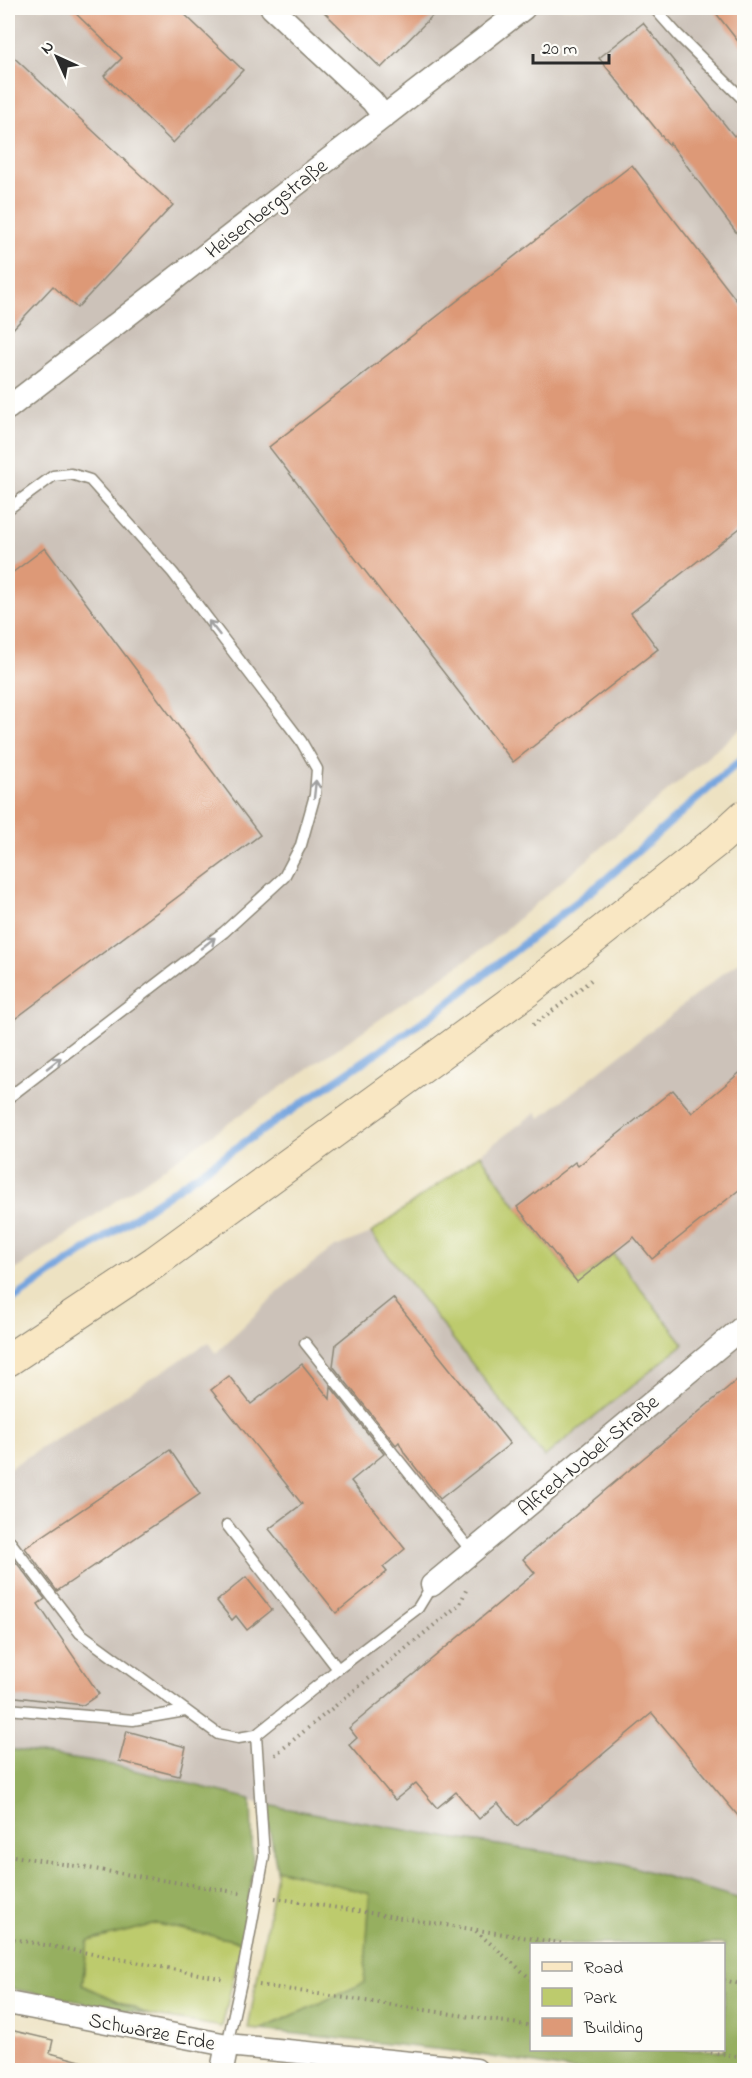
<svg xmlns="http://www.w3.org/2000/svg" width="752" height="2078" viewBox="0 0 752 2078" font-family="'Indie Flower',sans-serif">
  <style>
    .industrial { fill: #ccc2b9 }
    .green { fill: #bdcb6d; stroke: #747b4c; stroke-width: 1.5 }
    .forest { fill: #96af60; stroke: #606d46; stroke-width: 1.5; fill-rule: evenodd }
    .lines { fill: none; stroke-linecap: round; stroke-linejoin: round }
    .stream { stroke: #74a4de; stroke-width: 8 }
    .building { fill: #d97 }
    .service-casing { stroke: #8c8676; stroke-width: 13 }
    .minor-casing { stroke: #8c8676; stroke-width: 25 }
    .secondary-casing { stroke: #8c8676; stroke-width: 34 }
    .path { stroke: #8c8676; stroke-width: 4; stroke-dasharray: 1.5 4.5; stroke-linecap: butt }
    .service { stroke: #fff; stroke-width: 10 }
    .minor { stroke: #fff; stroke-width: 22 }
    .secondary { stroke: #f9e7c3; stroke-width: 32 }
    .oneway { stroke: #a0a0a0 }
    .labels { text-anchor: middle; stroke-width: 5; stroke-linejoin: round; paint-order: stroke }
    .street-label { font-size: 21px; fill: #2b2b2b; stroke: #fdfcf7 }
  </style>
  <rect width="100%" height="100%" fill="#fdfcf7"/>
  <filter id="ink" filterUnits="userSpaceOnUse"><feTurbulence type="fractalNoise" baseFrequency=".0167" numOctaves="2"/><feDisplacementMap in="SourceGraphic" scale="12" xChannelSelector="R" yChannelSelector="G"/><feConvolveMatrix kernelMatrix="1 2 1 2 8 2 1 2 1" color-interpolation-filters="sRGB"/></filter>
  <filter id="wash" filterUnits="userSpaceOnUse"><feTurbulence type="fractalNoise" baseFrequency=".008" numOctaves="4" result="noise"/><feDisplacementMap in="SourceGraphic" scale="24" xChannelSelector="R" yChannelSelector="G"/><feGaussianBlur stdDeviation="1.35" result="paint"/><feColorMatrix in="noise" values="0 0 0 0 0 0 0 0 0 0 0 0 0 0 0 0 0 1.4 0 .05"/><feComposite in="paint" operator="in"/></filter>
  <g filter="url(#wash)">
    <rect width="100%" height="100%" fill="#ede2c2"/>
    <path class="industrial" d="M8 8H744V726L485 947 8 1275Z
      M744 957V1900L620 1863 450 1838 262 1804 113 1765 8 1749V1469L209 1342 216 1353 292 1279 333 1248 371 1233 544 1456 683 1344 613 1254 577 1282 517 1207 480 1154 536 1112 540 1118Z"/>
    <path class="green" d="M480 1154 517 1207 577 1282 613 1254 684 1344 544 1457 371 1233Z
      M277 1869 370 1893 365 1983 260 2030 248 2029Z
      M157 1923 242 1942 222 2027 149 2015 82 1985 88 1941Z"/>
    <path class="forest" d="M8 1749 113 1765 251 1799 253 1870 242 1942 157 1924 88 1941 82 1985 149 2015 8 1988Z
      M262 1804 450 1838 620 1863 744 1900V2070H572L462 2052 260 2030 364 1983 370 1894 277 1869 266 1811ZM532 1944H724V2050H532Z"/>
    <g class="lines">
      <path class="stream" d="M8 1303 435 1013 604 881 744 757"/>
    </g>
    <g id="blocks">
      <path class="building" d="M70 8H178L243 70 173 143 104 76 122 58Z
        M320 8H440L381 68Z
        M712 8H744V49Z
        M643 23 734 136 744 128V243L670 143 669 145 599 58Z
        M8 52 173 205 77 308 53 286 8 334Z
        M632 165 744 310V525L631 613 658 649 513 762 269 447Z
        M45 548 260 835 8 1024V576Z
        M744 1069V1186L652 1259 634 1237 577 1282 517 1207 575 1162 578 1166 673 1090 692 1113Z
        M393 1298 510 1444 440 1499 405 1454 399 1442 396 1445 333 1366 336 1344Z
        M302 1364 330 1399 331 1387 384 1454 351 1481 405 1549 383 1567 387 1572 336 1613 269 1529 302 1504 211 1390 229 1376 251 1404Z
        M744 1374V1823L652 1713 517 1826 498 1803 479 1819 456 1792 437 1808 416 1783 395 1800 349 1745 357 1738 349 1728 535 1573 523 1559Z
        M170 1450 200 1494 57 1591 25 1548Z
        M12 1557 45 1599 38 1604 99 1694 83 1705 8 1696V1560Z
        M246 1577 272 1610 247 1630 236 1616 232 1620 217 1601Z
        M127 1731 186 1747 179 1776 119 1761Z
        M10 2030 53 2040 50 2053 88 2063 87 2070H8V2043Z"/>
    </g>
  </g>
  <g filter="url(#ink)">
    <use href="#blocks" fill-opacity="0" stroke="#8c8676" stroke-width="1.5"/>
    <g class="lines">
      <defs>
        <path id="service" d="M654 8 678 35 744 100
          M8 509 53 476 71 474 90 480 173 573 301 741 317 769 315 795 301 845 284 877 224 932 8 1098
          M305 1343 472 1552
          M227 1525 338 1669 418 1608 432 1585
          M8 1539 80 1633 218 1734 238 1738 256 1735 338 1669
          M8 1709 133 1720 185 1711
          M227 2045 241 1982 264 1856 256 1735"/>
        <path id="minor" d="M272 8 372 101 384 117
          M8 408 524 8
          M432 1585 744 1326
          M8 2003 227 2045 452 2067 476 2070
          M222 2070 227 2045"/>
        <path id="secondary" d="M8 1360 155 1262 528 990 719 839 744 816"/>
      </defs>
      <use href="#service" class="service-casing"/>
      <use href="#minor" class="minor-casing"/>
      <use href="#secondary" class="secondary-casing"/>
      <path class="path" d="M533 1025 559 1006 591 980
        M275 1755 460 1604 467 1588
        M8 1855 241 1893
        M275 1898 566 1944
        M476 1931 532 1980
        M8 1938 225 1979
        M724 1980 744 1985
        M259 1985 532 2026
        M693 2050 744 2057"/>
      <use href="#service" class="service"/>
      <use href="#minor" class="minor"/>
      <use href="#secondary" class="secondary"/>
    </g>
    <defs><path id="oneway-shaft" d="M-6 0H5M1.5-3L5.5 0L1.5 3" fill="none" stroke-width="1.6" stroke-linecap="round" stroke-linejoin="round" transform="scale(1.5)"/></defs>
    <g class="oneway">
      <use href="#oneway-shaft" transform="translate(214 628) rotate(-128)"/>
      <use href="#oneway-shaft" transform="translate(315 789) rotate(-84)"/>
      <use href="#oneway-shaft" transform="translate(208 943) rotate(-38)"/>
      <use href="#oneway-shaft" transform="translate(54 1063) rotate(-38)"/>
    </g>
  </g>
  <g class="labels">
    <g class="street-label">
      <text transform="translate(266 208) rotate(-38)" y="7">Heisenbergstraße</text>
      <text transform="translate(588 1455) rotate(-40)" y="7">Alfred-Nobel-Straße</text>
      <text transform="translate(152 2031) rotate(11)" y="7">Schwarze Erde</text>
    </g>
  </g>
  <rect width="752" height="2078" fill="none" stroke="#fdfcf7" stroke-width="30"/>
  <rect x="530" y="1943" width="195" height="108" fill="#fdfcf7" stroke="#a9a8a5" stroke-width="1.5"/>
  <rect x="542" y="1962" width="30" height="9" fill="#f9e7c3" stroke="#a9a8a5" stroke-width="1.5"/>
  <text x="584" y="1973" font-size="18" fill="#2b2b2b">Road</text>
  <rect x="542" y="1988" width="30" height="18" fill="#bdcb6d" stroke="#a9a8a5" stroke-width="1.5"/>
  <text x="584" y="2003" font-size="18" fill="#2b2b2b">Park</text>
  <rect x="542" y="2018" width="30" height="18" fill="#dd9977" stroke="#a9a8a5" stroke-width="1.5"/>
  <text x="584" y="2033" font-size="18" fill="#2b2b2b">Building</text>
  <g transform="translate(57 57) rotate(315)" stroke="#fdfcf7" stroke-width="4.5" paint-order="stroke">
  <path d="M0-4.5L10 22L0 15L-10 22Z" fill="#2b2b2b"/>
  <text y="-9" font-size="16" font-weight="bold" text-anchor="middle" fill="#2b2b2b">N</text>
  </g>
  <path d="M533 54v9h76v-9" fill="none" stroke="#2b2b2b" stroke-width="3"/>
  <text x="542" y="54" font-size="18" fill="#2b2b2b" stroke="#fdfcf7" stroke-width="4.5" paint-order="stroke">20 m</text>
</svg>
